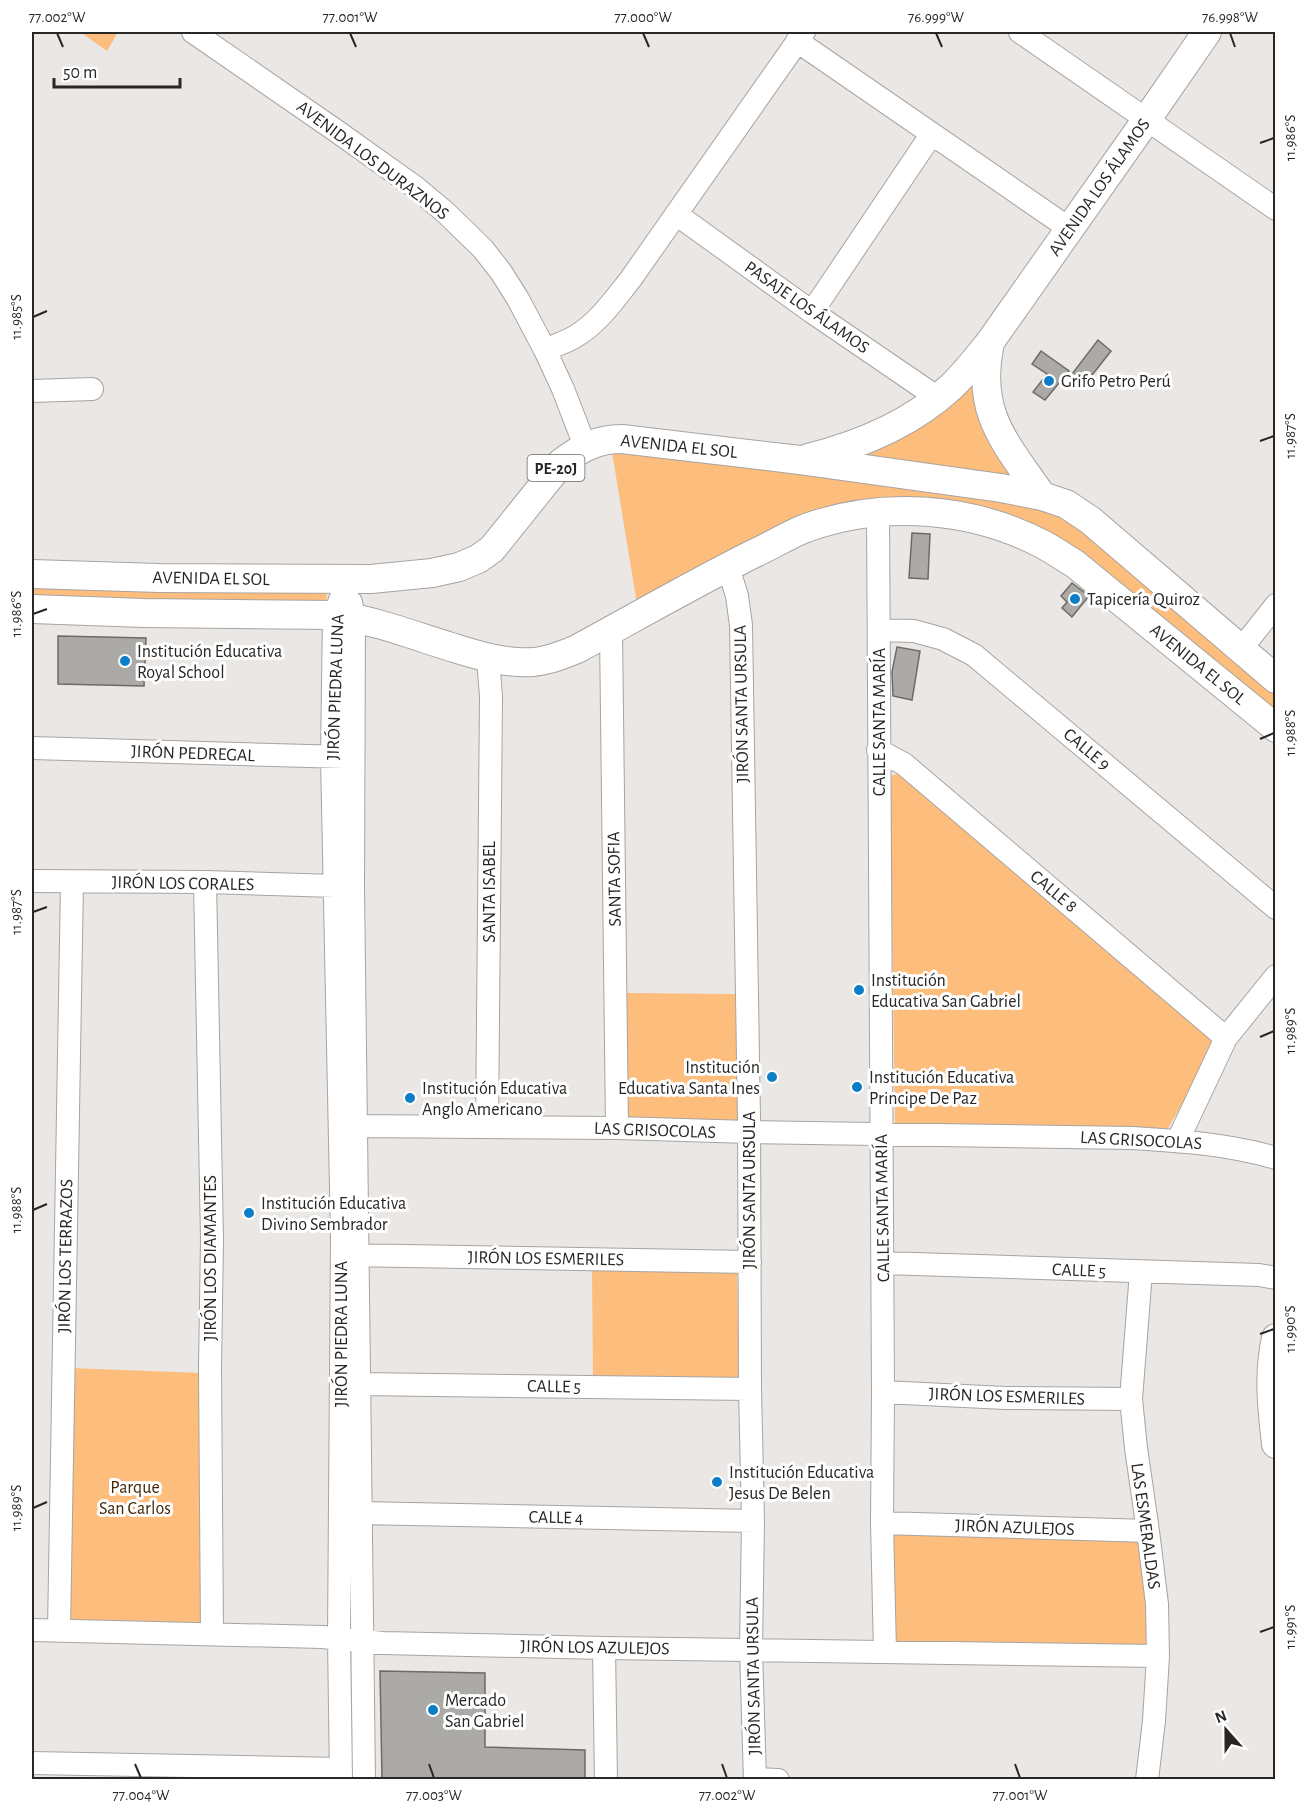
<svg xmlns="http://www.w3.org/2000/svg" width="1307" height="1811" viewBox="0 0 1307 1811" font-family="'Alegreya Sans',sans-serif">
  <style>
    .green { fill: #fcbd7d }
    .building { fill: #acaaa7; stroke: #6d6a68; stroke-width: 1.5 }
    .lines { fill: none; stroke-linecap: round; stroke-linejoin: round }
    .minor-casing { stroke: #a7a4a2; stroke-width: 24 }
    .major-casing { stroke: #a7a4a2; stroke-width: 30 }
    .minor { stroke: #fff; stroke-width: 22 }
    .major { stroke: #fff; stroke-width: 28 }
    .ticks { fill: none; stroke: #282726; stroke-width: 2 }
    .poi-dot { fill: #0c7dc7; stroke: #fff; stroke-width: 2 }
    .labels { text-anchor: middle; stroke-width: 6; stroke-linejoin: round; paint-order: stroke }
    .shield { fill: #fff; stroke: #686867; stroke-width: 1.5 }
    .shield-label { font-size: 16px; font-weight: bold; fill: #282726 }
    .street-label { font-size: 18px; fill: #282726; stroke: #fff }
    .poi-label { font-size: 18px; fill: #282726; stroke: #fff; text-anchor: start }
    .park-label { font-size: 18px; fill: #412707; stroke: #fff }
    .neatline { fill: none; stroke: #282726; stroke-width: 2 }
    .ticks-label { font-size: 15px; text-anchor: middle; fill: #282726 }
  </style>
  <rect width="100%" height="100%" fill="#eae7e4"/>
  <path class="green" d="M80 32H118L107 51Z
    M970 374 1021 479 845 459Z
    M612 452 888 479 1061 512 1275 691V721L1075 555 898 502 637 604Z
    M32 579 327 591 326 604 32 603Z
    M901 773 1219 1040 1167 1130 895 1123 890 776Z
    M626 993 735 994 739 1120 627 1118Z
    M592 1268H737L739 1381 593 1379Z
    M70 1368 202 1373 203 1624 66 1622Z
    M889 1530 1146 1537 1156 1649 890 1644Z"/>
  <path class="building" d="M1098 340 1111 351 1085 384 1072 374Z
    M1041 351 1069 371 1045 400 1033 392 1047 374 1032 364Z
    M912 533 930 534 928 579 909 578Z
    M1072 583 1089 596 1072 617 1062 608 1067 602 1061 596Z
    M58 636 146 638 144 686 58 684Z
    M897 647 920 651 912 700 893 696 892 672Z
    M380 1671 485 1673V1747L585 1750V1779H382Z"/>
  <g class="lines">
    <defs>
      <path id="minor" d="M193 32 335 130 415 187 445 212 483 249 501 272 518 299 545 350 563 389 585 446
        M1020 32 1276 209
        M797 41 1070 229
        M676 214 812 312 938 398
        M812 312 931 135
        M545 350C555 345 567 342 576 336 598 323 614 300 630 280L804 32
        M32 391 92 389
        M878 512 883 1392 882 1523 885 1652
        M728 567 737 596 741 625 749 1120 750 1389 753 1521 751 1650 755 1780
        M351 602 354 618 353 887 364 1780
        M880 630 914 631 943 639 974 655 1276 908
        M611 631 617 1128
        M1241 649 1276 605
        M32 748 345 757
        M878 750 904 764 1226 1038
        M32 881 205 882 335 886
        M205 882 212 1239 210 1369 212 1634
        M357 1126 617 1128 749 1132 1132 1138C1181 1141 1228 1144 1276 1158
        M487 1127 491 697 488 658
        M1178 1140 1226 1038 1276 976
        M346 1255 750 1262
        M883 1263 1259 1275 1276 1278
        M1141 1272 1131 1399 1136 1448 1148 1531 1157 1604 1158 1656 1154 1721 1147 1780
        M359 1384 750 1389
        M883 1392 1005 1398 1131 1399
        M360 1513 753 1521
        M882 1523 1148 1531
        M32 1630 322 1637 383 1643 604 1648 1158 1656
        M59 1630 72 882
        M604 1648 606 1780
        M32 1763 341 1769
        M755 1779 778 1780
        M341 1780 339 1638 342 1237 332 757 334 615 348 580"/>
      <path id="major" d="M990 343C975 413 1005 442 1042 496
        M808 458C860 445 911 424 951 387 965 374 977 358 990 342L1147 119 1207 32
        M32 574 159 578 371 579 432 573 459 567 478 559 492 549 561 463C581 448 596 439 622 439L800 460 1001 488 1042 496 1066 504 1090 520 1276 679
        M32 609 144 613 334 615C374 620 412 635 451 647 477 655 504 664 533 662 548 661 563 655 577 649 636 617 693 584 753 554 771 546 788 535 806 528 883 500 972 507 1044 545 1055 551 1065 558 1075 564L1276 728
        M1276 1338C1268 1373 1272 1409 1276 1444"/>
    </defs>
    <use href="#minor" class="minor-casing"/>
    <use href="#major" class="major-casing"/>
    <use href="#minor" class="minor"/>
    <use href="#major" class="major"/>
  </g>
  <path class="ticks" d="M57 33 63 47M350 33 356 47M643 33 649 47M936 33 942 47M1230 33 1235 47M1260 143 1274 138M33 317 47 311M1260 441 1274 436M33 614 47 609M1260 739 1274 733M33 912 47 907M1260 1037 1274 1031M33 1210 47 1204M1260 1334 1274 1329M33 1508 47 1502M1260 1632 1274 1627M135 1764 141 1778M429 1764 434 1778M722 1764 727 1778M1015 1764 1020 1778"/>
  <g class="poi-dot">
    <circle cx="1049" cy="381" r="6"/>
    <circle cx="1075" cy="599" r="6"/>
    <circle cx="125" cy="661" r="6"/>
    <circle cx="859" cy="990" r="6"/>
    <circle cx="772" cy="1077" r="6"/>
    <circle cx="857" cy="1087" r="6"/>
    <circle cx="410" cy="1098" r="6"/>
    <circle cx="249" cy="1213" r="6"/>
    <circle cx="717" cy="1482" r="6"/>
    <circle cx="433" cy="1710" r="6"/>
  </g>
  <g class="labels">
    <rect class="shield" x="527.5" y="455" width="57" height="26" rx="4.5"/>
    <g class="shield-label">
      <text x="556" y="474">PE-20J</text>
    </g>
    <g class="street-label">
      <text transform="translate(373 160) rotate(37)" y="6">AVENIDA LOS DURAZNOS</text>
      <text transform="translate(1099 187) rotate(-55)" y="6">AVENIDA LOS ÁLAMOS</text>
      <text transform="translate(807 307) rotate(35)" y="6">PASAJE LOS ÁLAMOS</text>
      <text transform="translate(679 446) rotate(6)" y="6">AVENIDA EL SOL</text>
      <text transform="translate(211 578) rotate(1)" y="6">AVENIDA EL SOL</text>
      <text transform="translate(1198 664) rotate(39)" y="6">AVENIDA EL SOL</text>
      <text transform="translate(335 687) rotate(-88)" y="6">JIRÓN PIEDRA LUNA</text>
      <text transform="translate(741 704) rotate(-91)" y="6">JIRÓN SANTA URSULA</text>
      <text transform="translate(879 722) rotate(-90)" y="6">CALLE SANTA MARÍA</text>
      <text transform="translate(1087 749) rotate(40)" y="6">CALLE 9</text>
      <text transform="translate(193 753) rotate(2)" y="6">JIRÓN PEDREGAL</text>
      <text transform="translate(614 879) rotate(-91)" y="6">SANTA SOFIA</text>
      <text transform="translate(183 883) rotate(1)" y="6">JIRÓN LOS CORALES</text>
      <text transform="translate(1054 891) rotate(40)" y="6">CALLE 8</text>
      <text transform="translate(489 892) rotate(-90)" y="6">SANTA ISABEL</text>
      <text transform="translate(655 1130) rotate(2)" y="6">LAS GRISOCOLAS</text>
      <text transform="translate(1141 1140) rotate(3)" y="6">LAS GRISOCOLAS</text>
      <text transform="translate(749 1190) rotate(-90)" y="6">JIRÓN SANTA URSULA</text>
      <text transform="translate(882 1208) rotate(-91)" y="6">CALLE SANTA MARÍA</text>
      <text transform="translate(65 1256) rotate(-89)" y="6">JIRÓN LOS TERRAZOS</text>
      <text transform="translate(210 1258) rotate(-90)" y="6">JIRÓN LOS DIAMANTES</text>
      <text transform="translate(546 1258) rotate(1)" y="6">JIRÓN LOS ESMERILES</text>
      <text transform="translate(1079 1270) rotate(2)" y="6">CALLE 5</text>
      <text transform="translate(341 1334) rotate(-90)" y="6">JIRÓN PIEDRA LUNA</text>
      <text transform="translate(554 1386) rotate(1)" y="6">CALLE 5</text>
      <text transform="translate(1007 1396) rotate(2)" y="6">JIRÓN LOS ESMERILES</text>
      <text transform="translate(556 1517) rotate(1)" y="6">CALLE 4</text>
      <text transform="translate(1146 1526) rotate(82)" y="6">LAS ESMERALDAS</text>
      <text transform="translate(1015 1527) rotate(2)" y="6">JIRÓN AZULEJOS</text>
      <text transform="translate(595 1647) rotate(1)" y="6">JIRÓN LOS AZULEJOS</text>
      <text transform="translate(753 1676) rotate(-91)" y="6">JIRÓN SANTA URSULA</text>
    </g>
    <g class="poi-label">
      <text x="1061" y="387">Grifo Petro Perú</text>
      <text x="1087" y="605">Tapicería Quiroz</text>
      <text x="137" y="657">Institución Educativa<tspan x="137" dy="21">Royal School</tspan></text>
      <text x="871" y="986">Institución<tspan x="871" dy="21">Educativa San Gabriel</tspan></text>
      <text x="760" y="1073" text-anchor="end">Institución<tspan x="760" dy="21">Educativa Santa Ines</tspan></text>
      <text x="869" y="1083">Institución Educativa<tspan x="869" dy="21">Principe De Paz</tspan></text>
      <text x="422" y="1094">Institución Educativa<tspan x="422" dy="21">Anglo Americano</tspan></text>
      <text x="261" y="1209">Institución Educativa<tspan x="261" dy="21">Divino Sembrador</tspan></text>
      <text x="729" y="1478">Institución Educativa<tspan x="729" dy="21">Jesus De Belen</tspan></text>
      <text x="445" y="1706">Mercado<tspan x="445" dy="21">San Gabriel</tspan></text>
    </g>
    <g class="park-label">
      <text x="135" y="1493">Parque<tspan x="135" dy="21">San Carlos</tspan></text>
    </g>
  </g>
  <rect width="1307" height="1811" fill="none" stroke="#ffffff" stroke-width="66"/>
  <g transform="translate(1226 1730) rotate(339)" stroke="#ffffff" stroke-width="4.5" paint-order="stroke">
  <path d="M0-4.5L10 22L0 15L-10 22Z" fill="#282726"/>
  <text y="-9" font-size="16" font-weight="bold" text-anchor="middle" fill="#282726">N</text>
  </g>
  <path d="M54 78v9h126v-9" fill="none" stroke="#282726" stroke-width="3"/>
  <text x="63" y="78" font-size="18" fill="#282726" stroke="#ffffff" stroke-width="4.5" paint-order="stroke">50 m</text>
  <rect x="33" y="33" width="1241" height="1745" class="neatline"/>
  <g class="ticks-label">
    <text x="57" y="22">77.002°W</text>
    <text x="350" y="22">77.001°W</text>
    <text x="643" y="22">77.000°W</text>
    <text x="936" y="22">76.999°W</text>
    <text x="1230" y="22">76.998°W</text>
    <text transform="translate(1290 138) rotate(-90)" y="5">11.986°S</text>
    <text transform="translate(16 317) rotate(-90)" y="5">11.985°S</text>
    <text transform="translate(1290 436) rotate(-90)" y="5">11.987°S</text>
    <text transform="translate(16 614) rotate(-90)" y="5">11.986°S</text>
    <text transform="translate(1290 733) rotate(-90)" y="5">11.988°S</text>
    <text transform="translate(16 912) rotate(-90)" y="5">11.987°S</text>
    <text transform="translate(1290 1031) rotate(-90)" y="5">11.989°S</text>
    <text transform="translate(16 1210) rotate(-90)" y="5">11.988°S</text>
    <text transform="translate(1290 1329) rotate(-90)" y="5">11.990°S</text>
    <text transform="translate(16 1508) rotate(-90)" y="5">11.989°S</text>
    <text transform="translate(1290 1627) rotate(-90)" y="5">11.991°S</text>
    <text x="141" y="1800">77.004°W</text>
    <text x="434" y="1800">77.003°W</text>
    <text x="727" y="1800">77.002°W</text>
    <text x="1020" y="1800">77.001°W</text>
  </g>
</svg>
